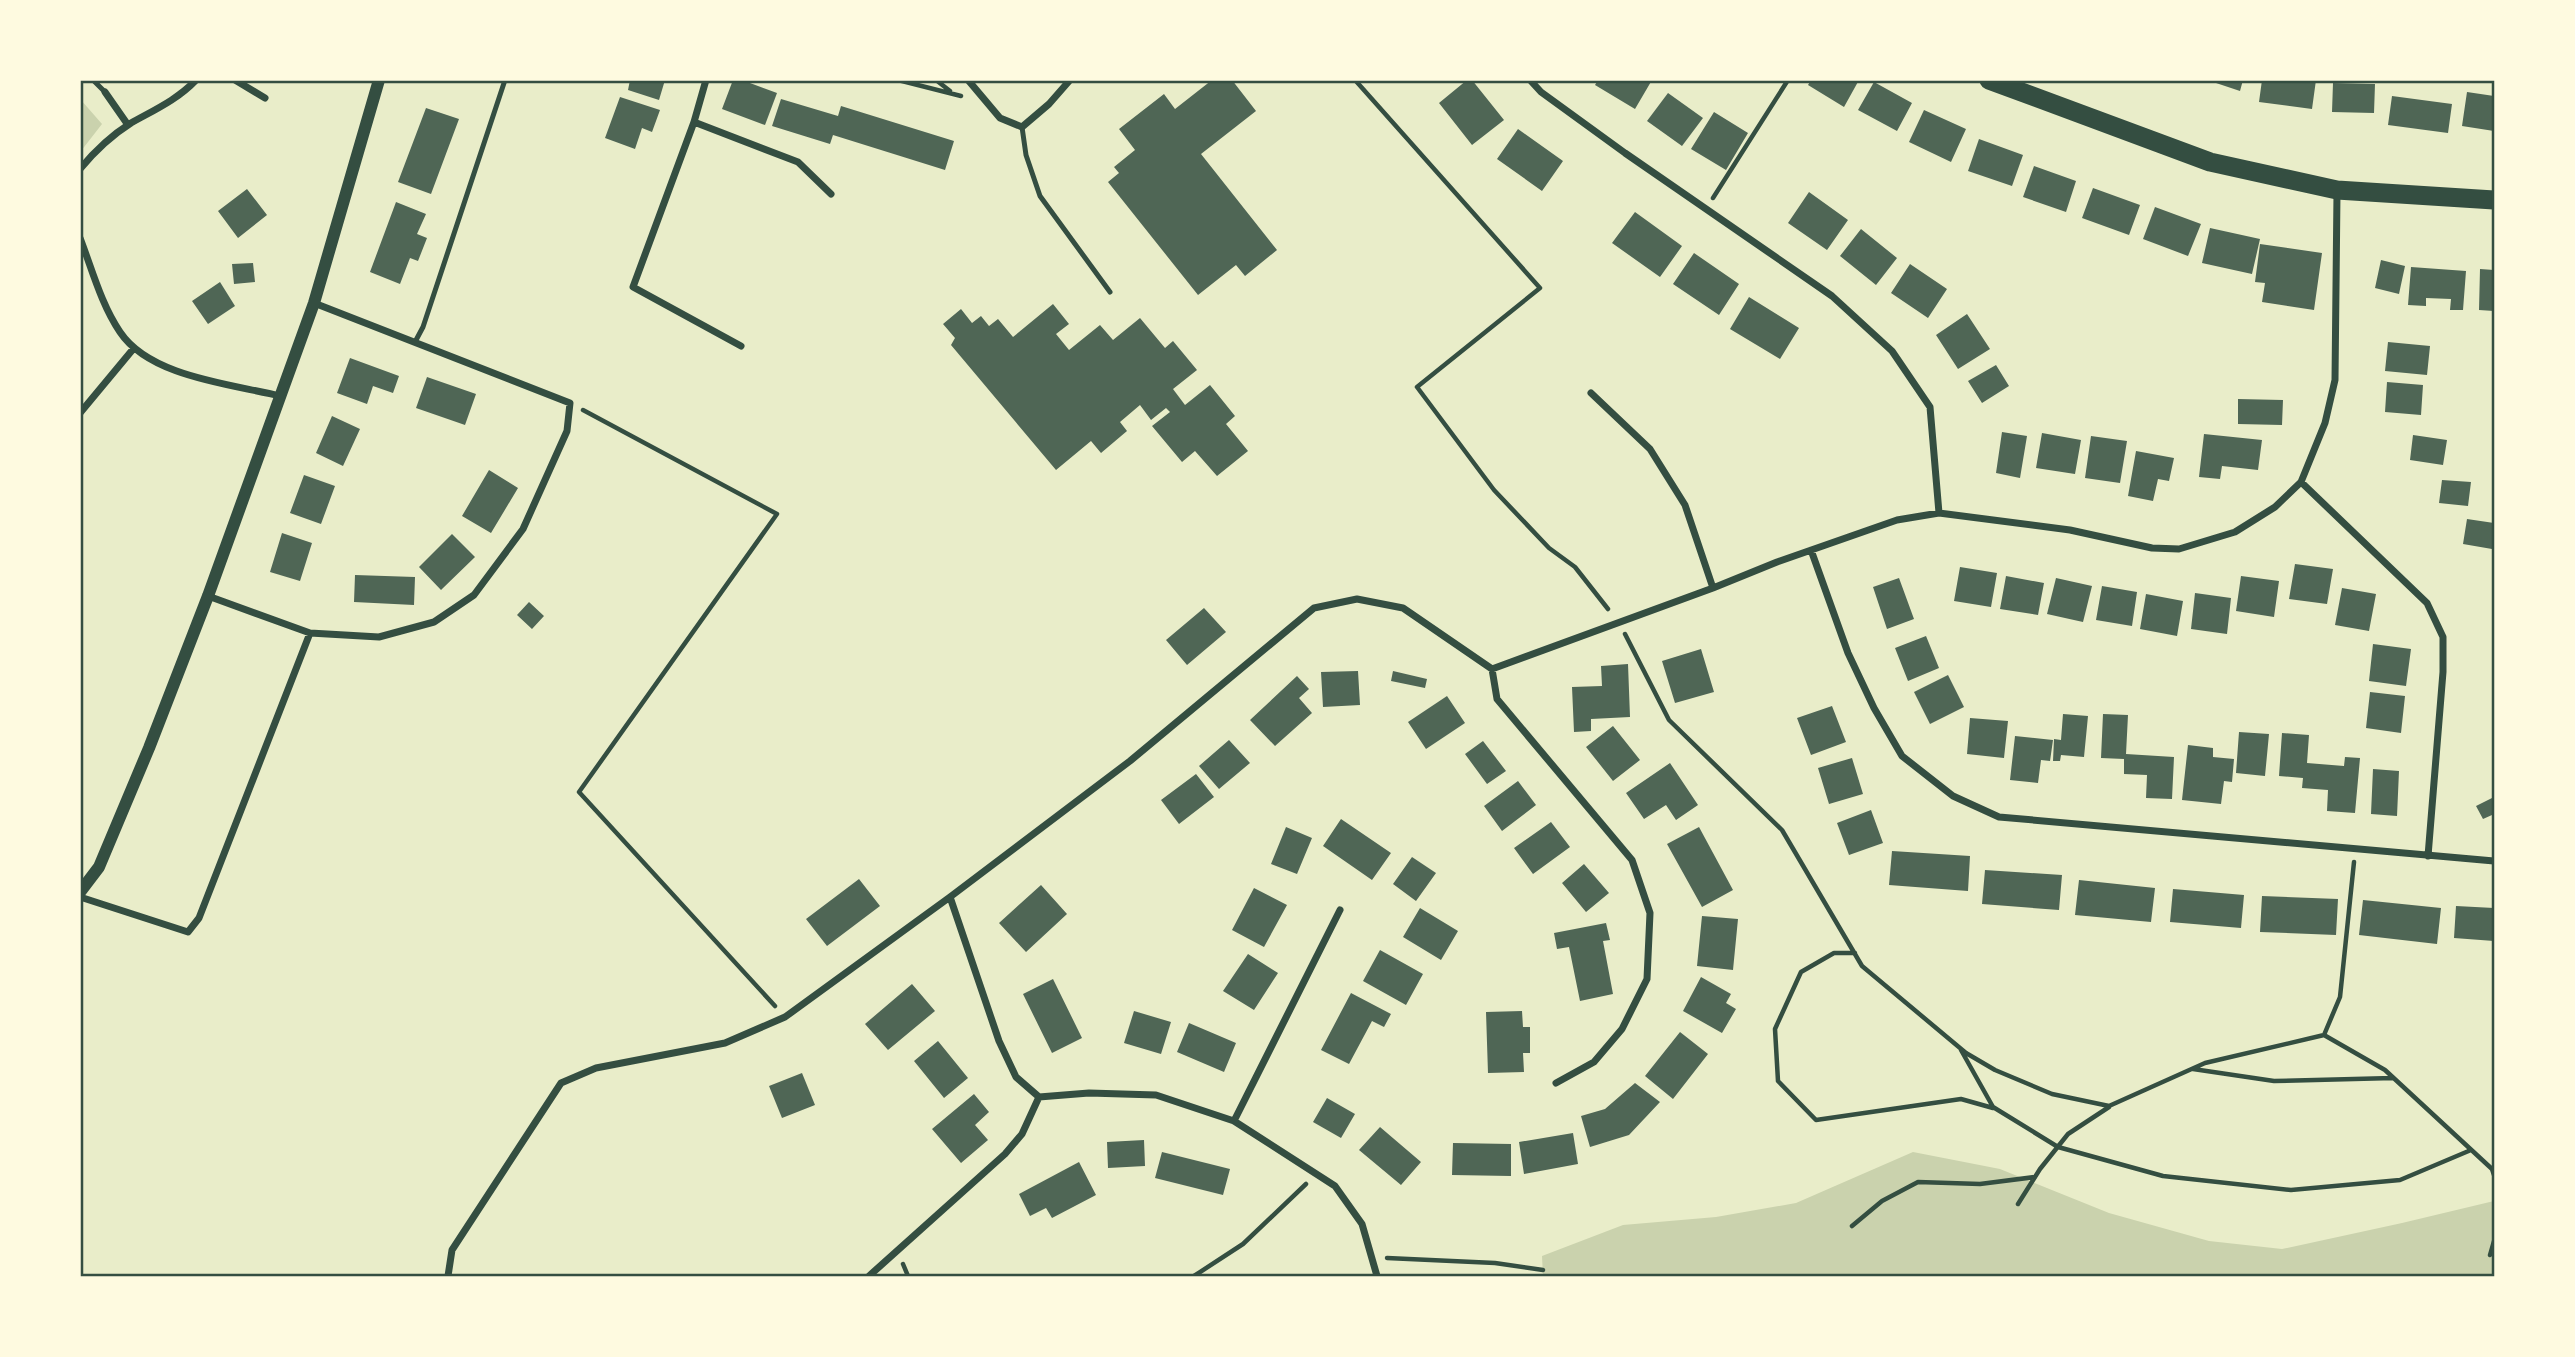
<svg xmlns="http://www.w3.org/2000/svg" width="2575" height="1357" viewBox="0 0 2575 1357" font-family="Jost,sans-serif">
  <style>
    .green { fill: #cad2ad }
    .building { fill: #4f6655 }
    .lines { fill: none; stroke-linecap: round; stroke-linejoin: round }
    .path { stroke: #344e41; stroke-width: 4.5 }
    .service { stroke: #344e41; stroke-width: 5 }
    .minor { stroke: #344e41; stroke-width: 7 }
    .tertiary { stroke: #344e41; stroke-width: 12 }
    .trunk { stroke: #344e41; stroke-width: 19 }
    .neatline { fill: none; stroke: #344e41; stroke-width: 2.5 }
  </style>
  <rect width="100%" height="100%" fill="#e9edc9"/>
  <path class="green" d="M81 100 102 124 81 151H80Z
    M1913 1152 2000 1169 2109 1213 2209 1241 2282 1249 2402 1223 2494 1201V1276H1543L1542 1256 1623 1225 1716 1217 1796 1203Z"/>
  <path class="building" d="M630 80H665L659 100 628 90Z
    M733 80H742L777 93 765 125 722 109Z
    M1212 80H1232L1256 111 1201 154 1277 250 1245 276 1236 265 1198 295 1108 182 1119 173 1114 167 1135 150 1119 129 1164 94 1175 109Z
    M1467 80H1472L1504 120 1472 145 1439 103Z
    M1598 80H1652L1635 109 1595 85Z
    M1811 80H1859L1844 107 1808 85Z
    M2207 80H2243L2240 91Z
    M2262 80H2316L2312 109 2259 102Z
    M1874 82 1912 103 1897 131 1858 110Z
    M2333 83 2375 84 2374 113 2332 112Z
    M2467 92 2494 96V131L2462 126Z
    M1668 93 1703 118 1682 146 1647 121Z
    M2392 96 2452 104 2448 133 2388 125Z
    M620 97 660 110 652 132 642 128 635 149 605 138Z
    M781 99 838 116 841 106 954 141 945 170 833 135 830 144 772 126Z
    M426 108 459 119 431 194 398 182Z
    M1924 110 1966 129 1951 162 1909 142Z
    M1714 112 1748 133 1726 170 1691 149Z
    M1518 129 1563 161 1542 191 1497 159Z
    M1979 139 2023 155 2012 186 1968 171Z
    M2034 166 2076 181 2066 212 2023 197Z
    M2093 188 2140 205 2129 235 2082 218Z
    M247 189 267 215 238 238 218 211Z
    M1809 192 1848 220 1827 250 1788 223Z
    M396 202 426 214 417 234 427 238 418 261 410 258 400 284 370 272Z
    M2155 207 2201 224 2188 256 2143 239Z
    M1635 212 1682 246 1660 277 1612 243Z
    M2210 228 2260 239 2252 274 2202 263Z
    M1861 229 1897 258 1876 285 1840 256Z
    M2260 244 2322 253 2314 310 2262 302 2265 283 2255 282Z
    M1694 253 1739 284 1719 315 1673 284Z
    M2381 260 2405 266 2399 294 2375 288Z
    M253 263 255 282 234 284 232 264Z
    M1910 264 1947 289 1928 318 1891 293Z
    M2411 267 2466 271 2463 310H2450L2451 299 2426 298V306L2408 305Z
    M2480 269 2494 270V311L2479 310Z
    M220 282 235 306 208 324 192 301Z
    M1749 297 1799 328 1780 359 1730 329Z
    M1053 304 1069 324 1056 334 1069 350 1100 325 1113 340 1140 318 1165 348 1173 341 1197 370 1173 389 1185 405 1210 385 1235 416 1226 424 1248 451 1217 476 1195 451 1182 462 1152 426 1170 412 1166 408 1151 420 1140 405 1120 422 1127 431 1101 453 1091 441 1056 470 951 345 955 338 943 324 961 309 972 323 981 316 989 326 998 319 1013 337Z
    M1967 314 1990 349 1958 369 1936 335Z
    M2388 342 2430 346 2427 375 2385 371Z
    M350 358 399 376 393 393 373 386 367 404 337 393Z
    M1996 365 2009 386 1982 403 1968 381Z
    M427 377 476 394 465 425 416 408Z
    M2387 382 2423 385 2421 415 2385 412Z
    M2238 399 2283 400 2282 425 2238 424Z
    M332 416 360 429 343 466 316 453Z
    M2002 432 2027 436 2020 478 1996 473Z
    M2042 433 2081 440 2075 474 2036 468Z
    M2204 434 2262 440 2258 470 2222 466 2220 479 2199 477Z
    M2413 435 2447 440 2443 465 2410 460Z
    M2091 436 2127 441 2120 483 2085 478Z
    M2136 451 2174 458 2169 481 2158 479 2153 501 2128 496Z
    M489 470 518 488 491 533 462 516Z
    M304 475 335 486 321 524 290 513Z
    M2442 480 2471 482 2468 506 2439 503Z
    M2467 519 2494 523 2492 549 2463 544Z
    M282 533 312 543 300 581 270 572Z
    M452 534 475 557 441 590 419 567Z
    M2295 564 2333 569 2327 604 2289 599Z
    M1960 567 1997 573 1991 607 1954 601Z
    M355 575 415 577 414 605 354 602Z
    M2006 576 2044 583 2038 615 2000 609Z
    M2241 576 2279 581 2274 617 2236 611Z
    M1899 578 1914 619 1887 629 1873 587Z
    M2056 578 2092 586 2083 622 2047 614Z
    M2102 586 2137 592 2132 626 2096 620Z
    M2342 588 2376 594 2369 631 2335 625Z
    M2195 593 2231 598 2227 634 2191 629Z
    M2146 594 2183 601 2177 636 2140 629Z
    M529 602 544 616 532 629 517 615Z
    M1204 608 1226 632 1187 665 1166 640Z
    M1926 636 1939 668 1908 681 1895 648Z
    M2373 644 2411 649 2406 686 2369 681Z
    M1701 649 1714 692 1675 703 1662 661Z
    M1628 664 1630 717 1591 719V731L1574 732 1572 687 1602 686 1601 666Z
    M1358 671 1360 705 1323 707 1321 672Z
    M1393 671 1427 679 1425 688 1391 681Z
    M1948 675 1964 707 1930 724 1914 692Z
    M1297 676 1309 689 1299 698 1312 713 1275 746 1250 720Z
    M2370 692 2405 696 2401 733 2366 728Z
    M1447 696 1465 723 1426 749 1408 722Z
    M1832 706 1846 742 1811 755 1797 718Z
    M2063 714 2088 716 2084 757 2061 755 2060 761H2053L2054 739 2061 740Z
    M2103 714 2128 715 2126 754 2174 757 2172 799 2146 798 2147 775 2124 774V759L2101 758Z
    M1970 718 2008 721 2004 758 1967 754Z
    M1613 726 1640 760 1613 781 1586 747Z
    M2239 732 2269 734 2265 776 2236 773Z
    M2282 733 2309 735 2307 763 2344 766 2345 757 2360 758 2355 813 2327 811 2328 790 2302 788 2303 778 2279 776Z
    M2015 736 2053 740 2050 761 2041 760 2038 783 2010 780Z
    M1229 740 1250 763 1219 789 1199 766Z
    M1483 741 1506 771 1487 784 1465 754Z
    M2188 745 2213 748V757L2234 759 2232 782 2224 781 2221 804 2182 800Z
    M1852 758 1863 794 1829 804 1818 768Z
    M1670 763 1698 805 1676 820 1666 805 1644 819 1626 793Z
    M2373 769 2399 771 2397 816 2371 814Z
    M1196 774 1214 797 1179 824 1161 800Z
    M1518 781 1536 805 1502 831 1484 806Z
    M2494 797V822L2492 815 2483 819 2476 806Z
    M1871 810 1883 843 1849 855 1837 823Z
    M1341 819 1391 853 1372 880 1323 846Z
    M1551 822 1570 847 1533 874 1514 848Z
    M1286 827 1312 838 1297 874 1271 864Z
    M1699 827 1733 890 1702 907 1667 844Z
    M1892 851 1970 856 1968 891 1889 885Z
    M1412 857 1436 873 1416 901 1393 884Z
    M1584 864 1609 893 1586 912 1562 883Z
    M1985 870 2062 875 2059 910 1982 904Z
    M859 879 880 906 827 946 806 919Z
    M2079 880 2155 888 2151 922 2075 915Z
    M1041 885 1067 914 1026 952 999 923Z
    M1254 888 1287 905 1264 947 1232 930Z
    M2173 889 2244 895 2241 928 2170 922Z
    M2262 896 2338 899 2336 935 2260 932Z
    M2363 900 2441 908 2437 944 2359 935Z
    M2456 906 2494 908V941L2454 938Z
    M1420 908 1458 931 1441 960 1403 937Z
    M1702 916 1738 919 1733 970 1697 966Z
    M1606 923 1610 940 1603 941 1613 994 1580 1001 1569 947 1557 949 1554 933Z
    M1380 950 1423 974 1406 1005 1363 981Z
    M1248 954 1278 973 1254 1010 1223 991Z
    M1701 977 1731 994 1726 1003 1736 1009 1722 1033 1683 1011Z
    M1053 979 1082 1038 1052 1053 1023 994Z
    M912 984 935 1011 888 1050 865 1024Z
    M1351 993 1391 1014 1384 1027 1372 1021 1349 1064 1321 1050Z
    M1134 1011 1171 1022 1161 1054 1124 1043Z
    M1522 1011 1523 1027H1530V1053H1523L1524 1072 1488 1073 1486 1012Z
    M1189 1023 1236 1043 1224 1072 1177 1052Z
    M1680 1032 1708 1054 1673 1099 1645 1076Z
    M938 1041 968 1078 944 1098 914 1061Z
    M802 1073 815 1105 782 1118 769 1086Z
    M1635 1083 1660 1102 1629 1135 1590 1147 1581 1116 1605 1109Z
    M974 1094 989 1112 975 1125 988 1140 961 1163 932 1129Z
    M1327 1098 1355 1114 1341 1138 1313 1122Z
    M1380 1127 1421 1162 1401 1185 1359 1150Z
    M1573 1133 1578 1164 1524 1174 1519 1142Z
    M1144 1140 1145 1166 1108 1168 1107 1142Z
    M1453 1143 1511 1144V1176L1452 1175Z
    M1162 1152 1230 1169 1223 1195 1155 1178Z
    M1079 1162 1096 1195 1052 1218 1046 1208 1030 1216 1019 1194Z"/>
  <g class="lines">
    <path class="path" d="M898 80 961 96
      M936 80 950 91
      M1355 80 1540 288 1417 387 1494 490 1549 548 1575 567 1608 609
      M1713 198 1788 80
      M583 410 777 514 579 792 775 1006
      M1625 634 1669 720 1782 830 1862 966 1966 1053 1995 1070 2052 1094 2109 1106 2205 1063 2324 1035 2385 1070 2492 1169 2494 1175
      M1855 953H1834L1801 972 1775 1029 1778 1081 1816 1120 1961 1099 1993 1108
      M2324 1035 2340 997 2354 862
      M1961 1050 1993 1107 2058 1147 2163 1176 2291 1190 2400 1180 2471 1150
      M2193 1069 2274 1081 2393 1078
      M2018 1204 2040 1169 2068 1134 2109 1107
      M1852 1226 1882 1201 1918 1182 1980 1184 2035 1177
      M2490 1255 2494 1241
      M1387 1258 1495 1263 1543 1270
      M903 1264 908 1276
      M1194 1276 1243 1244 1306 1184"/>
    <path class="service" d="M93 80 105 92
      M1022 127 1026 155 1040 196 1110 292
      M415 342 423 327 505 80"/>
    <path class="minor" d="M235 80 265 98
      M706 80 694 122 633 287 741 346
      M968 80 1000 118 1022 127 1049 104 1070 80
      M1530 80 1541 92 1625 153 1832 296 1892 351 1930 407 1939 513
      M105 92 128 125
      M694 122 798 162 831 194
      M80 169C94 152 112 135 131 123 154 110 177 100 196 80
      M80 238C92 269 101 304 120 332 150 377 231 384 280 396
      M1591 393 1650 449 1685 505 1713 588
      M80 413 134 348
      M2301 482 2427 603 2443 637V672L2428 856
      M1811 550 1848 653 1874 708 1902 756 1953 796 1999 817 2494 861
      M208 596 310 633 379 637 434 622 474 595 523 529 567 431 570 403 314 303
      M1492 669 1713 588 1777 562 1897 520 1939 513 2070 530 2152 548 2179 549 2235 532 2275 507 2301 482 2325 423 2335 380 2337 193
      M1492 669 1497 699 1632 860 1650 913 1647 979 1622 1029 1594 1062 1556 1083
      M80 897 188 932 199 918 310 633
      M950 897 999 1041 1016 1077 1039 1097
      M1234 1121 1340 910
      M448 1276 452 1250 561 1083 596 1068 725 1043 785 1017 950 897 1130 761 1314 608 1357 599 1403 608 1492 669
      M869 1276 1005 1154 1022 1134 1039 1097 1089 1093 1156 1095 1234 1121 1335 1186 1362 1224 1377 1276"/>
    <path class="tertiary" d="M80 892 99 867 149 748 208 596 314 303 379 80"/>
    <path class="trunk" d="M1989 80 2210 162 2337 190 2494 200"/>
  </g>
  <rect width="2575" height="1357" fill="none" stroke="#fefae0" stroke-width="164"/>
  <rect x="82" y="82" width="2411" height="1193" class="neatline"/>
</svg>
